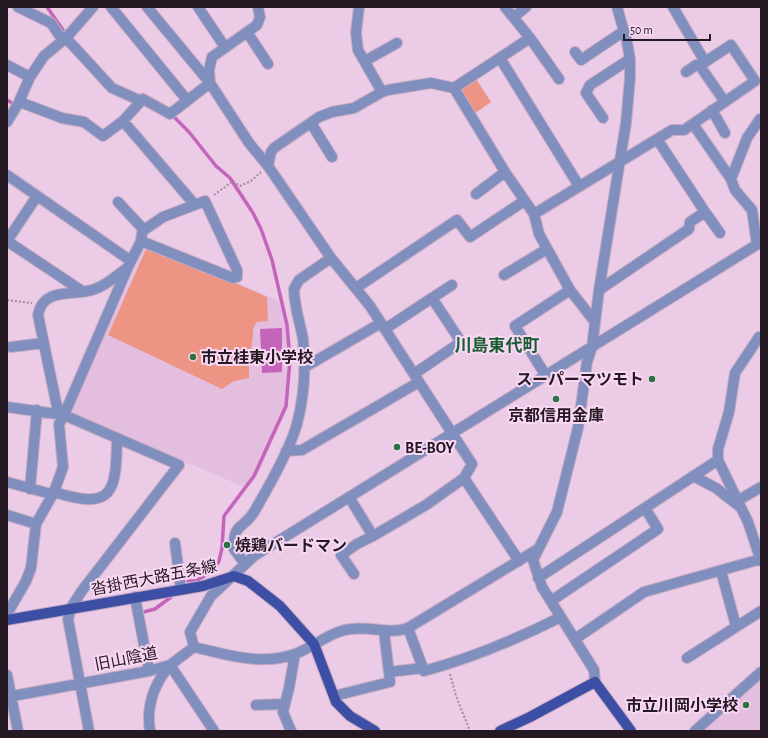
<svg xmlns="http://www.w3.org/2000/svg" width="768" height="738" viewBox="0 0 768 738" font-family="'Alegreya Sans','Noto Sans JP',sans-serif">
  <style>
    .built { fill: #e4bede }
    .green { fill: #ed9484 }
    .water { fill: #c564bb }
    .lines { fill: none; stroke-linecap: round; stroke-linejoin: round }
    .stream { stroke: #c564bb; stroke-width: 3.5 }
    .minor-casing { stroke: #c7abc3; stroke-width: 12 }
    .major-casing { stroke: #c7abc3; stroke-width: 12 }
    .path { stroke: #a28a9f; stroke-width: 2; stroke-dasharray: 2 2; stroke-linecap: butt }
    .minor { stroke: #818fbf; stroke-width: 10 }
    .major { stroke: #3d4fa5; stroke-width: 10 }
    .poi-dot { fill: #2a7442; stroke: #f9d8f4; stroke-width: 1.5 }
    .labels { text-anchor: middle; stroke-width: 4; stroke-linejoin: round; paint-order: stroke }
    .poi-label { font-size: 16px; font-weight: bold; fill: #241822; stroke: #f9d8f4; text-anchor: start }
    .street-label { font-size: 16px; fill: #241822; stroke: #f9d8f4 }
    .neighbourhood-label { font-size: 17px; font-weight: bold; fill: #175c30; stroke: #f9d8f4 }
  </style>
  <rect width="100%" height="100%" fill="#ebcbe6"/>
  <path class="built" d="M148 244 279 301 292 348 287 410 256 478 247 488 73 415 72 409 145 246Z
    M761 678V731H702Z"/>
  <path class="green" d="M476 79 491 102 474 114 462 93 463 87Z
    M148 245 267 297 268 321 257 322C251 329 254 334 252 343 249 357 249 363 249 378L234 381 222 389 108 335Z"/>
  <path class="water" d="M282 328V372L262 373 260 329Z"/>
  <g class="lines">
    <path class="stream" d="M47 7 63 30
      M7 100 12 103
      M175 118 189 132 216 166 230 178 253 213 261 229 272 260 287 325 290 360 286 406 254 476 224 516 222 548 219 561 214 570 196 581H188
      M140 613 155 609 171 597"/>
    <defs>
      <path id="minor" d="M18 7 51 23 59 35 66 38 112 88 141 101 123 121 103 136 84 122 62 118 25 104 20 100
        M111 7 187 100
        M198 7 225 47
        M258 7 260 17 257 25 212 57 209 70 210 83 249 143 268 166 331 258 370 306 472 464 464 478 426 505 373 536 349 497
        M359 7 356 33 358 50 382 92
        M505 7 530 38 559 79
        M514 17 526 7
        M247 32 268 64
        M575 52 581 60 624 31
        M500 58 579 186
        M365 61 397 43
        M705 62 700 66 725 102
        M7 65 30 77
        M686 72 696 65 700 66
        M454 88 530 38
        M141 101 143 99 170 114 210 83 147 7
        M712 110 725 133
        M603 118 586 93 590 85 630 59
        M123 121 195 205
        M7 122 18 104 30 77 44 56 66 38 93 7
        M311 123 332 157
        M693 124 731 179 735 190 752 210 757 245
        M268 166 271 152 274 148 319 117 332 112 354 108 382 92 388 90 431 83 454 88 505 172 534 214 539 234 570 290 595 322
        M7 175 131 261
        M731 179 747 138 760 119
        M476 194 505 172
        M37 196 7 241 82 291
        M118 202 144 230
        M705 212 720 233
        M534 214 672 130H684L755 81 731 45 705 62 673 7
        M504 275 547 249
        M356 288 457 220 470 237 524 201
        M599 290 689 229 690 222 705 212 657 139
        M432 298 452 285
        M385 329 432 298 461 342 414 374
        M11 347 44 343
        M305 367 381 323
        M546 376 515 326 570 290
        M7 407 64 415 179 465 81 592 71 608 68 619 89 731
        M64 415 128 267 141 241 142 233 144 230 163 217 205 201 237 270V277L233 278 141 241
        M286 451 302 450 419 382
        M718 460V449L729 412 735 373 759 337
        M693 476 716 488 739 506
        M464 478 519 561
        M7 482 51 494
        M30 489 37 410
        M54 492C114 511 116 492 117 438
        M737 501 761 487
        M7 515 36 524
        M175 543 181 590
        M245 564 234 549C233 522 243 530 254 512 268 488 290 450 297 424 304 397 306 367 303 339 300 322 294 306 294 289L299 280 331 258
        M721 571 736 626
        M354 574 341 555 357 544 373 536
        M538 578 718 460 748 522 761 561
        M135 597 149 671
        M551 601 658 529 645 508
        M7 614 26 581 31 568 36 524 54 492 63 467 59 424 64 415 57 407 38 315C43 286 75 297 95 289 107 285 117 275 127 268
        M408 628 424 671C472 658 517 639 561 617
        M575 639 644 592 761 559
        M194 647 190 632 211 596 254 556 761 242
        M194 647C227 655 262 666 295 654 314 647 331 631 351 629 371 626 389 635 408 628L538 549
        M687 658 761 611
        M170 665 214 731
        M389 672 423 668
        M7 675 18 731
        M595 682 594 670 542 587 533 560 557 512 578 428 587 362 592 347 599 290 626 123 630 78V59L627 42 617 7
        M334 696 390 682 384 631
        M7 697 149 671 170 665 194 647
        M256 705 285 704
        M150 731C146 706 154 684 170 665
        M291 731 283 712 289 688 295 654
        M695 731 761 672"/>
      <path id="major" d="M7 620 203 586 234 576 248 581 280 606 314 644 336 702 350 716 375 731
        M500 731 530 717 595 682 631 731"/>
    </defs>
    <use href="#minor" class="minor-casing"/>
    <use href="#major" class="major-casing"/>
    <path class="path" d="M214 195 233 181 240 186 251 181 261 172
      M7 300 32 303
      M450 674 456 696 470 731"/>
    <use href="#minor" class="minor"/>
    <use href="#major" class="major"/>
  </g>
  <g class="poi-dot">
    <circle cx="193" cy="357" r="4"/>
    <circle cx="652" cy="379" r="4"/>
    <circle cx="556" cy="399" r="4"/>
    <circle cx="397" cy="447" r="4"/>
    <circle cx="227" cy="545" r="4"/>
    <circle cx="746" cy="705" r="4"/>
  </g>
  <g class="labels">
    <g class="poi-label">
      <text x="201" y="363">市立桂東小学校</text>
      <text x="644" y="385" text-anchor="end">スーパーマツモト</text>
      <text x="556" y="421" text-anchor="middle">京都信用金庫</text>
      <text x="405" y="453">BE-BOY</text>
      <text x="235" y="551">焼鶏バードマン</text>
      <text x="738" y="711" text-anchor="end">市立川岡小学校</text>
    </g>
    <g class="street-label">
      <text transform="translate(154 577) rotate(-11)" y="6">沓掛西大路五条線</text>
      <text transform="translate(126 658) rotate(-11)" y="6">旧山陰道</text>
    </g>
    <g class="neighbourhood-label">
      <text x="497" y="351">川島東代町</text>
    </g>
  </g>
  <rect width="768" height="738" fill="none" stroke="#241822" stroke-width="16"/>
  <path d="M624 34v6h86v-6" fill="none" stroke="#241822" stroke-width="2"/>
  <text x="630" y="34" font-size="12" fill="#241822" stroke="#f9d8f4" stroke-width="3" paint-order="stroke">50 m</text>
</svg>
